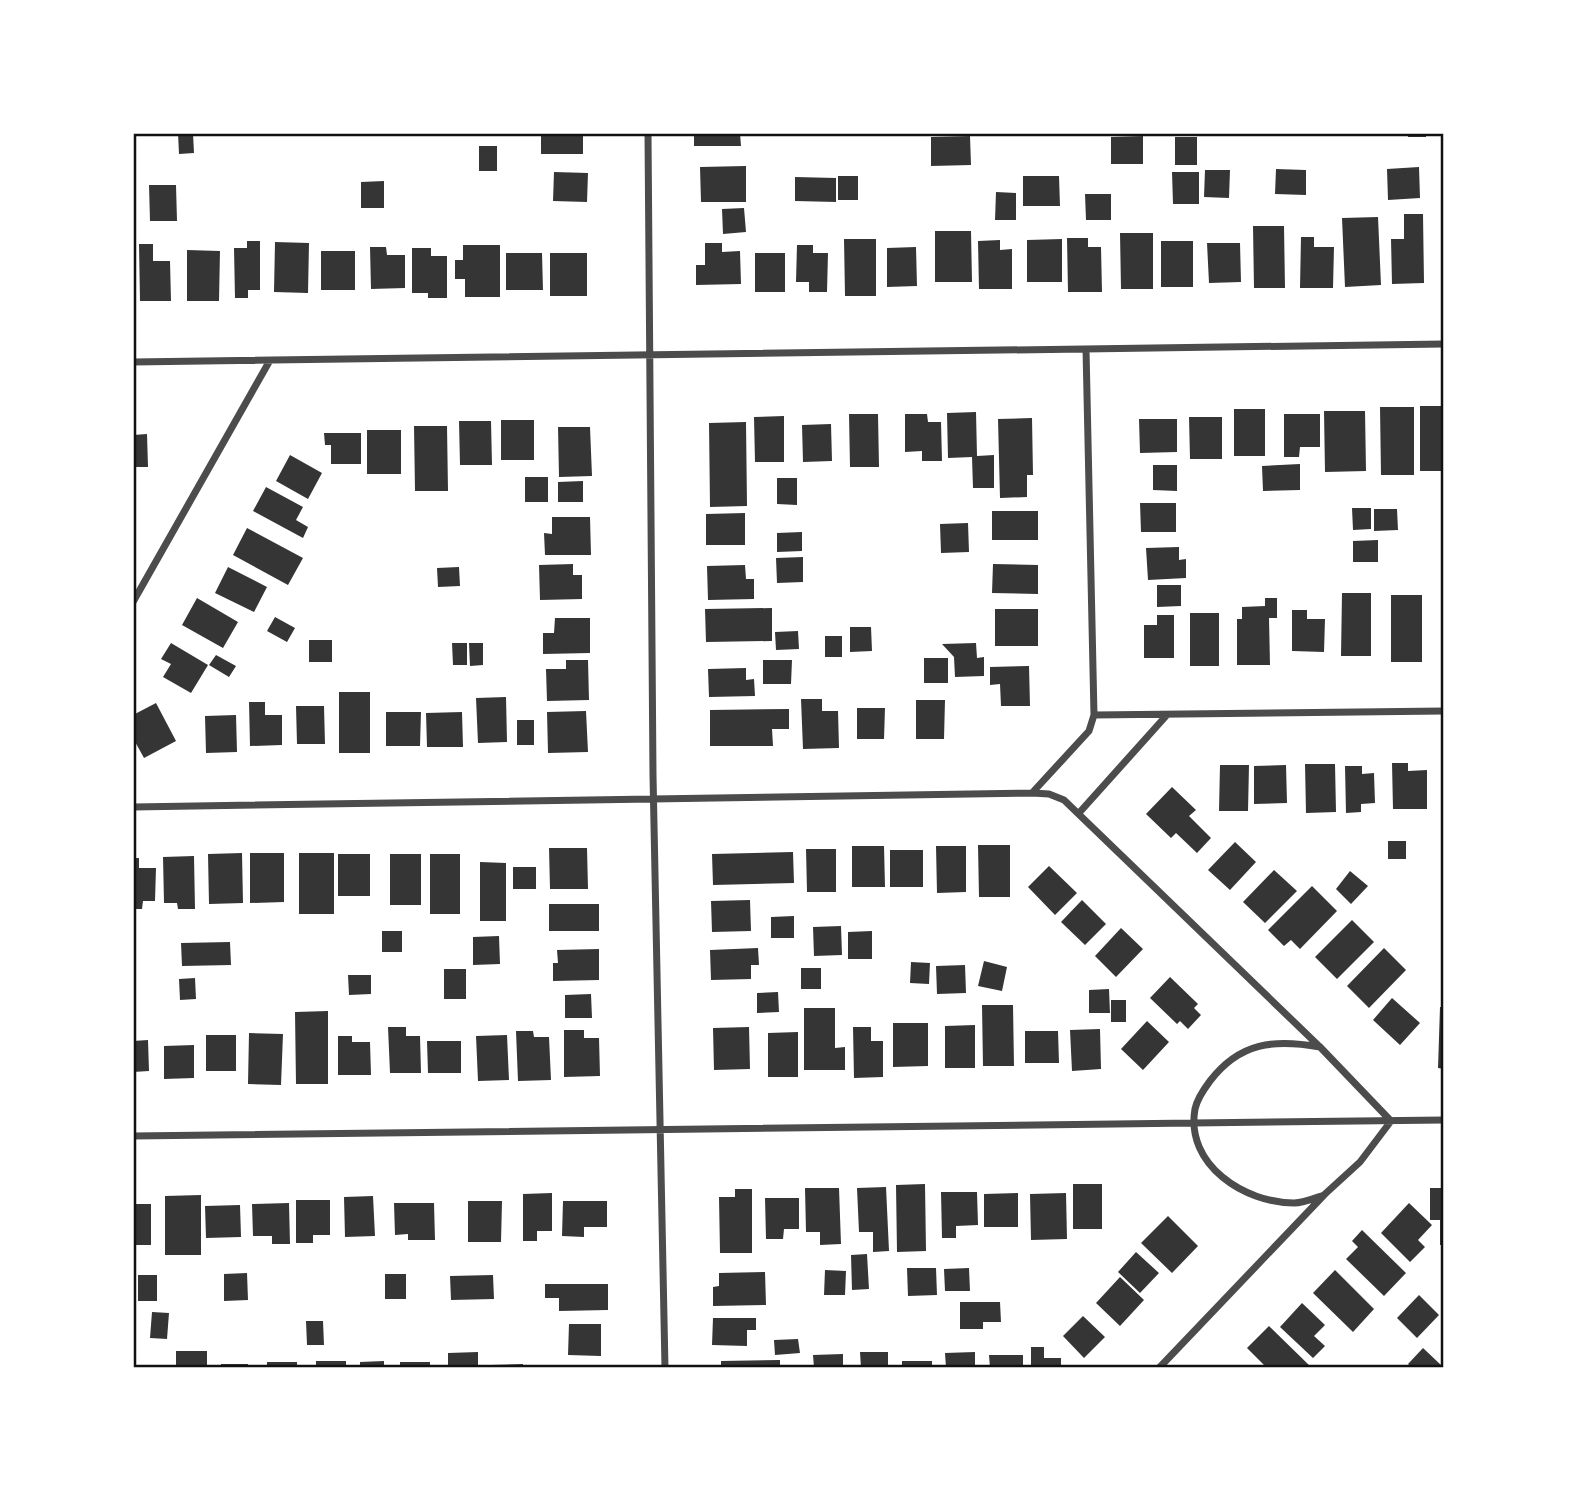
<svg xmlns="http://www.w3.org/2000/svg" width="1577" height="1501" viewBox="0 0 1577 1501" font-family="Literata,serif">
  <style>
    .building { fill: #353535 }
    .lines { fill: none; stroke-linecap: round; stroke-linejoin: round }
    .minor { stroke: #4c4c4c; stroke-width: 7 }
    .neatline { fill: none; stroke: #111; stroke-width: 2.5 }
  </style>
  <rect width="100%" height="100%" fill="#fff"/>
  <path class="building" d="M178 133H193L194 153 179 154Z
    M541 133H583V154H541Z
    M694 133H740L741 146H694Z
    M1408 133H1426V137H1408Z
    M970 136 971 165 931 166V137Z
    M1143 136V164H1111V137Z
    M1175 137H1197V165H1175Z
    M479 146H497V171H479Z
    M746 166V202H701L700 167Z
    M1419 167 1420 198 1388 200 1387 169Z
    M1276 169 1306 170V195L1275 194Z
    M1205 170H1230L1229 198 1204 197Z
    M554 172 588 173 587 202 553 201Z
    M1172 172H1199V204H1173Z
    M838 176H858V200H838Z
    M1023 176H1059L1060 206H1023Z
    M795 177 836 178V202L795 201Z
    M384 181V208H361V182Z
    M149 185H176L177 221H150Z
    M996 192 1016 193V220H995Z
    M1085 194H1111V220H1086Z
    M744 208 746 232 723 234 722 209Z
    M1404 214H1423L1424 283 1392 284 1391 239H1404Z
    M1378 217 1381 285 1345 287 1342 218Z
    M1253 226H1284L1285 288H1254Z
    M935 231H971L972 282H935Z
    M1120 233H1153V289H1121Z
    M1301 237H1314V247H1334L1333 288H1300Z
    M1067 238H1088V247H1101L1102 292H1068Z
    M844 239H876V296H845Z
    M1062 239V282H1027V240Z
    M1000 240V250L1012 249V289H979L978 241Z
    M247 241H260V290H248V298H235L234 248H247Z
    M1161 241H1193V287H1161Z
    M275 242 309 243 308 293 274 292Z
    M705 243H722V252L740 251 741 284 696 285V265H705Z
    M1207 243H1240L1241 282 1209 283Z
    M139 244H153V261H170L171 301H140Z
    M463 245H500V297H465V279H455V260H463Z
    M797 245H813V253H828L827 292H809V282H796Z
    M370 247H386L387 255H405V288L371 289Z
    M916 247 917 286 887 287V248Z
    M412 248H431V256H447V298H428V293H412Z
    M187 250 220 251 219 301H187Z
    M321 251H355V290H321Z
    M506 253H542L543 290H506Z
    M550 253H587V296H550Z
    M755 253H785V292H755Z
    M1420 406H1444V471H1420Z
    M1380 407H1414V475H1381Z
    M1234 409H1265V456H1234Z
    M1324 411H1365L1366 471 1325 472Z
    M976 412 977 456 994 455V488H973L972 457 948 458 947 413Z
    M849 414H878L879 467H850Z
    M905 414H927L928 422H941L942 461H922V451L905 452Z
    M1284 414H1320V447H1300L1299 457H1284Z
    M784 416V462H755L754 417Z
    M1189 417H1222V459H1190Z
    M1032 418 1033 475H1027V497L1000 498 998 419Z
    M1139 419H1177V452L1140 453Z
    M501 420H534V460H501Z
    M459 421H491L492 465H460Z
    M746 422 747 506 710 507 709 423Z
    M831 424 832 461 803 462 802 425Z
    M414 426H447L448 491H415Z
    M558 427H590L592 476 559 477Z
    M367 430H401V474H367Z
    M324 433H361V464H331V445H325Z
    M147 434 148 467H133V435Z
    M290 455 322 473 308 499 276 481Z
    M1300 464V490L1263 491 1262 466Z
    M1153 465H1177V491L1153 490Z
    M525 477H548V502H525Z
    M777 478H797V505L777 504Z
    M583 481V502H558V482Z
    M266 487 303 507 296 520 308 527 303 538 253 511Z
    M1140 503H1176V532H1141Z
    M1352 508H1371V529L1353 530Z
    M1374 509H1397L1398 530 1374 531Z
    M992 511H1038V540H992Z
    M745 513V545H706V514Z
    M552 517H590L591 555H545L544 533 552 534Z
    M968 523 969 552 941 553 940 524Z
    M247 528 303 558 288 585 233 555Z
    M802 532V551L777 552V533Z
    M1378 540V562H1353V541Z
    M1179 547V560L1186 559V578L1148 580 1146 548Z
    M803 557V582L777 583 776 558Z
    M573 564V575H582V599L540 600 539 565Z
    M993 564 1038 565V594L992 593Z
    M745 565 746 579H754V599L708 600 707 566Z
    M228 567 267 587 254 612 215 593Z
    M459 567 460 586 438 587 437 568Z
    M1157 585H1181V606L1157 607Z
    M1342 593H1371V656H1341Z
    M1391 595H1422V662H1391Z
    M197 598 238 622 223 648 182 625Z
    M1265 598H1277V618H1269L1270 665H1237V619H1242V607L1265 606Z
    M772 608V641L706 642 705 609Z
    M995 609H1038V646H995Z
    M1292 610H1307V619H1325L1324 652 1292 651Z
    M1190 613H1219V666H1190Z
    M1157 615H1174V658H1144V625H1157Z
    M275 617 295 628 287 642 267 631Z
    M555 618H590V653L543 654V633H554Z
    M850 627H871L872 651 850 652Z
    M798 631 799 649 776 650 775 632Z
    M825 636H842V657H825Z
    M309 640H332V662H309Z
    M171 643 208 665 191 693 163 677 171 664 161 659Z
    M452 643H467V665H453Z
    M469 643H483V665L470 666Z
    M976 643 977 658 984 657V676L955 677 954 657 942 644Z
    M216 655 236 666 229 677 209 665Z
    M924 658H948V683H924Z
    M566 660H588L589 700 547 701 546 669H566Z
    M763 660H792L791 684H763Z
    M1029 666 1030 706H1001L1000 684 990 685V667Z
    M746 668V680L754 679 755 696 709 697 708 669Z
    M339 692H370V753H339Z
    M506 697 507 742 478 743 476 698Z
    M801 699H822V711H838L839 748 803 749Z
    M916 700H945L944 739H916Z
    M249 702H265V715H282V745L250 746Z
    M156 703 176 741 144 758 133 738V715Z
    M296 706H324L325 744H297Z
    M857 708H885L884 739H857Z
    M789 709V729H772L773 746H710V710Z
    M586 711 588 752 548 753 547 712Z
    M386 712H421L420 746H386Z
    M462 712 463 747H427L426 713Z
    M236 715 237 752 206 753 205 716Z
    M517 720H534V745H517Z
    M1392 763H1408V771L1427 770V809H1393Z
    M1305 764H1335L1336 812 1306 813Z
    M1220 765H1249L1248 811H1219Z
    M1286 765 1287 803 1254 804V766Z
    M1345 766H1362V774L1374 773 1375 803 1361 804V812L1346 813Z
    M1172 787 1196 810 1189 816 1211 838 1197 853 1176 833 1171 838 1146 814Z
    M1388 841H1406V859H1388Z
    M1235 842 1256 862 1230 890 1208 870Z
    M978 845H1010V897H979Z
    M852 846H884L885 887H852Z
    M936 846H966V892L937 893Z
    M549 848H587L588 889H550Z
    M806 849H836V892H807Z
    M890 850H923V887H890Z
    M793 852 794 883 713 885 712 854Z
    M242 853 243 903 209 904 208 854Z
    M250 853H284V902L250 903Z
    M299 853H334V914H299Z
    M338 854H370V896H338Z
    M390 854H421V905H390Z
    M430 854H460V914H430Z
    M194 856 195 909H178L177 903H164L163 857Z
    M133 858H139V868H156L155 901H143L142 909H133Z
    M480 862 506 863V921H480Z
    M1049 866 1077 893 1055 915 1028 887Z
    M513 867H536V889H513Z
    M1274 870 1297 891 1265 923 1243 902Z
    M1350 871 1368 886 1351 904 1336 889Z
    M1312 886 1337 911 1300 949 1291 940 1284 946 1268 930Z
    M750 900 751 931 712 932 711 901Z
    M1082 900 1106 924 1085 945 1061 922Z
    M549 904H599V931H549Z
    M794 916V938H771V917Z
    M1352 920 1374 942 1337 979 1315 957Z
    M841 926 842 955 814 956 813 927Z
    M1121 928 1143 949 1116 977 1095 956Z
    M382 931H402V952H382Z
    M872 931V959H848V932Z
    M499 936 500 964 473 965V937Z
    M230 942 231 965 182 966 181 943Z
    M758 948 759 965H751V979L711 980 710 950Z
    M1384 948 1406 970 1369 1008 1347 986Z
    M599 949V980L553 981V963H558L557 950Z
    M984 961 1007 967 1002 991 978 986Z
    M911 962 930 963 929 984 910 983Z
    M965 965 966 993 937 994 936 966Z
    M801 968H821V989H801Z
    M444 969H466V999H444Z
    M348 975H371V994L349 995Z
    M1170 977 1198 1004 1194 1008 1201 1015 1188 1029 1180 1021 1177 1024 1150 998Z
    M195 978 196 999 180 1000 179 979Z
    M1109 989 1110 1013H1089V990Z
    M778 992 779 1012 757 1013V993Z
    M591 994 592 1018H565V995Z
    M1392 998 1420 1023 1400 1045 1373 1020Z
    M1111 1000H1126V1022H1111Z
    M982 1005H1013L1014 1066H983Z
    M1440 1007H1444V1069L1438 1068Z
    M804 1008H835V1048L845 1047V1070H804Z
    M328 1011V1084H296L295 1012Z
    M1147 1021 1169 1042 1143 1070 1121 1049Z
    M893 1023H928V1066L893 1067Z
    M975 1025V1068H945V1026Z
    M388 1027H406V1036H420L421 1073H390Z
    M749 1027 750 1069 714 1070 713 1028Z
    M853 1027H871V1041H883V1077L854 1078Z
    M1100 1029 1101 1069 1072 1071 1070 1030Z
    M564 1030H584V1038H599L600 1076 564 1077Z
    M516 1031H533L534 1037H549L551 1080 518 1081Z
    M1025 1031H1058L1059 1063H1025Z
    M798 1032V1077H768V1033Z
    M249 1033 283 1034 281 1085 248 1084Z
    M206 1035H236V1071H206Z
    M507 1035 509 1080 478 1081 476 1036Z
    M338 1036H352V1042H370L371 1075H338Z
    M148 1040 149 1071 133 1072V1041Z
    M427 1041H461V1073H428Z
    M194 1045V1078L164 1079V1046Z
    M925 1184 926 1251 897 1252 896 1185Z
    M1073 1184H1102V1229H1073Z
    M886 1187 889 1251 873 1252V1232H859L857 1188Z
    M805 1188H839L841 1244 820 1245V1232H806Z
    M1430 1188H1444V1245H1440V1220H1430Z
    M735 1189H752V1253H720L719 1197H735Z
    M941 1192H977L978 1225 956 1226V1238H942Z
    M552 1193V1231H537V1241H523V1194Z
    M1018 1193V1227H984V1194Z
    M1066 1193 1067 1239 1031 1240 1030 1194Z
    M201 1195V1255H165V1196Z
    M373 1196 375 1236 345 1237 344 1197Z
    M765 1198H799V1229H784L783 1239H766Z
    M296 1200H330V1235H313V1243H296Z
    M468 1201H502L501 1242H468Z
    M563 1201H607V1227H584V1237L562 1236Z
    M289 1203 290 1244H272V1236H253L252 1204Z
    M394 1203H434L435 1240H408V1234L395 1235Z
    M1409 1203 1432 1225 1418 1240 1425 1247 1410 1262 1381 1233Z
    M133 1204H151V1245H133Z
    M240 1205 241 1237 206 1238 205 1206Z
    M1168 1216 1198 1246 1172 1273 1141 1243Z
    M1362 1230 1406 1273 1384 1296 1346 1259 1358 1247 1352 1241Z
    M1136 1252 1159 1273 1140 1293 1118 1272Z
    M867 1254 869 1289 852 1290 851 1255Z
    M907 1268H936L937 1295 908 1296Z
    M969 1268 970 1291H945L944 1269Z
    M825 1270 846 1271 845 1295H824Z
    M1335 1270 1374 1309 1353 1332 1313 1293Z
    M765 1272 766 1305 713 1306V1287L719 1286V1273Z
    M247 1273 248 1300 224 1301V1274Z
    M385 1274H406V1299H385Z
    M138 1275H157V1301H138Z
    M493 1275 494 1299 451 1300 450 1276Z
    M1120 1277 1144 1300 1120 1326 1096 1303Z
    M545 1284H608V1310L559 1311V1298H545Z
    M1419 1295 1439 1315 1417 1338 1397 1318Z
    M960 1302H1000L1001 1322H983V1329H960Z
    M1302 1303 1325 1325 1314 1336 1325 1346 1313 1358 1280 1327Z
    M152 1312 169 1313 167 1339 150 1338Z
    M1083 1316 1105 1337 1084 1358 1063 1336Z
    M713 1318H756V1330H747V1346L712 1345Z
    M306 1321H323L324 1345H307Z
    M569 1324H601V1356L568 1355Z
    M1269 1326 1312 1368H1267L1247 1348Z
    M798 1339 800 1353 775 1355 774 1340Z
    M1031 1347H1044V1358H1061V1368H1031Z
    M1423 1348 1441 1365 1439 1368H1412L1408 1364Z
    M176 1351H207V1368H176Z
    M478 1352V1368H448V1353Z
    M860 1352H888V1368H861Z
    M975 1352V1368H946L945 1353Z
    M843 1354V1368H814L813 1355Z
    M989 1355H1023V1368H990Z
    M780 1360V1368H721V1361Z
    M316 1361H346V1368H316Z
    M384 1361V1368H360V1362Z
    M902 1361H932V1368H902Z
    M267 1362H297V1368H267Z
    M400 1362H430V1368H400Z
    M221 1364H248V1368H221Z
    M523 1364V1368H491V1365Z
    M133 1365H160V1368H133Z"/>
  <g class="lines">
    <path class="minor" d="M648 133 653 775 665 1368
      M133 362 1444 344
      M133 602 269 362
      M1094 715 1444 711
      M1032 793 1089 731 1094 715 1086 349
      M133 807 1032 793 1049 794 1064 800 1321 1048 1391 1121 1360 1162 1325 1194 1159 1368
      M1079 813 1166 716
      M1320 1047C1274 1039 1240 1042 1210 1081 1204 1089 1197 1099 1195 1109 1185 1165 1245 1203 1294 1203 1304 1203 1315 1198 1324 1195
      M133 1136 1444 1120"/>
  </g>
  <rect width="1577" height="1501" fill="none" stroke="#ffffff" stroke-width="270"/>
  <rect x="135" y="135" width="1307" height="1231" class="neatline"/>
</svg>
